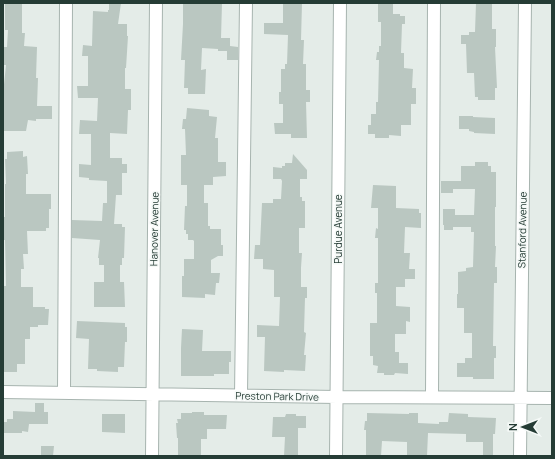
<svg xmlns="http://www.w3.org/2000/svg" width="555" height="459" viewBox="0 0 555 459" font-family="Manrope,sans-serif">
  <style>
    .building { fill: #bac7c1 }
    .lines { fill: none; stroke-linecap: round; stroke-linejoin: round }
    .minor-casing { stroke: #a7b4af; stroke-width: 14 }
    .minor { stroke: #fff; stroke-width: 12 }
    .labels { text-anchor: middle; stroke-width: 3; stroke-linejoin: round; paint-order: stroke }
    .street-label { font-size: 10px; fill: #253c35; stroke: #f5f9f7 }
  </style>
  <rect width="100%" height="100%" fill="#e4ece8"/>
  <path class="building" d="M5 3H22V33H25L24 46 37 47 36 78H38L37 106H52V119H36V121L28 120 26 131H3V94L6 65H3L4 47H7L8 30H5Z
    M109 3H121L118 24H127V36H128L126 68H125V89H131V110H128L127 134 110 133V158H122V164H127V173H122V195H116L114 224H122V227H125L124 258H122V265H120V282H124L125 307H94V282H104V265H99V258H98L100 240 72 238V220L102 221 103 203H107V181L89 180V178L79 177V164L91 165V134H79L80 120 97 121 98 98H78L77 86H88V56H82L83 45 92 46 93 11 108 12V10H109Z
    M183 3H222L221 38H230V46L238 47V60H227V51H218V49L202 48 201 70 206 69 205 94H188V88H184L185 60H181L183 24Z
    M283 3H302L301 40H304L303 64H306V90H310V102H306L307 138H291V134H275L274 123H283V104H279V92H281V69H285V64H287L288 35 264 34V23H283Z
    M378 3H393V14H400V16H405V24H402L401 53H404V68L413 69 412 88H416V104H411V125H401V136L389 135V138H375V134H368V125H371V114H376V102H378L379 60H376L377 52H379V46H381V22H378Z
    M476 3H492V29H496V47H495L497 88H495V100H478V97H475L474 73H467L466 44H461V35H469V32H475Z
    M187 108 209 110V116L217 117 215 138H218V162H226V176L213 177V185H204V203H208V226H210V229H221V245H223V256H218L211 260V273H220L219 283H216L215 295 205 294V298L182 297V276H184V259H194V241L193 240H188V234H186V230H184L185 206H187V185H181V155H186L185 129H182L183 119H186Z
    M459 116H473V117L495 118V134L474 133V132L469 131V129H459Z
    M23 151V157L27 156 28 174H26V194H51V209H49V228H46V231H27L28 254H23L24 269H21V287H33V307H45V309H49L48 325H38V327H30V339H25V364H17V372H3L4 286H6L5 240H4V217H5V184H6L5 159H7V152Z
    M293 154 307 170V179H300V197H302V201H305V228H299V253H302L301 268V287H307V298H305L304 332 306 333 304 355H306L305 371 284 370V372L264 371 265 337H257V325L279 326 280 297H274V270L263 269V259H254L255 245H260L262 203H273V199H281L282 181 281 179H273V167L282 168V166H285V163H292Z
    M475 162H488V166H491V172H496V207H495V246H496L495 267H497V283H494L493 346H496V358H494V379H473V377H457V363H465V358H472V333H464V308H457V294H458V272L466 271V268L473 267 474 232H471V227H453V230H444V225H443V209H455V215H474L475 189H453V193H441V181H461V166H475Z
    M373 185 396 186V208L419 209V213H421V228L405 227 404 253H410L409 269H415V279H405V287H396V306L410 307V322L406 321V334H395V352H399V363H408V374L395 373 394 375H384V373H377L378 366 373 365V356H370V323H377V293H375V283H378V238H375L376 228 378 229V208H371Z
    M77 321 125 323V327H127V342H125L124 367H118V372L97 371V369H88L89 339 76 338Z
    M182 329 203 330 202 351H231V362H229V374H214V376H181V348Z
    M35 403H44V412H48V424H29L28 432 22 431V433H3V422H7V419H13V411L35 412Z
    M192 412H204V415H227L226 429H207V439H201V456H178V438H177L176 423H178L177 419H181V413H192Z
    M367 413 409 414V413H418V423L439 424V422H448L449 413 468 414V417L496 418 495 434H493V456H483V442H466V434L428 433 427 456H407V442L382 441 381 456H366V430H364L365 421H367Z
    M102 414H125V433L102 432Z
    M286 414H296V416H306V428H298V456H284L285 437H272L273 417H285Z
    M41 446H54L53 456H41Z"/>
  <g class="lines">
    <defs>
      <path id="minor" d="M3 392 337 397 552 398
        M64 393 66 3
        M241 395 246 3
        M432 397 434 3
        M152 456 156 3
        M336 456 340 3
        M520 456 525 3"/>
    </defs>
    <use href="#minor" class="minor-casing"/>
    <use href="#minor" class="minor"/>
  </g>
  <g class="labels">
    <g class="street-label">
      <text transform="translate(154 229) rotate(-89)" y="4">Hanover Avenue</text>
      <text transform="translate(338 229) rotate(-90)" y="4">Purdue Avenue</text>
      <text transform="translate(522 230) rotate(-89)" y="4">Stanford Avenue</text>
      <text transform="translate(277 396) rotate(1)" y="4">Preston Park Drive</text>
    </g>
  </g>
  <rect width="555" height="459" fill="none" stroke="#253c35" stroke-width="8"/>
  <g transform="translate(523 427) rotate(270)" stroke="#f5f9f7" stroke-width="3" paint-order="stroke">
  <path d="M0-3L7 15L0 10L-7 15Z" fill="#253c35"/>
  <text y="-6" font-size="11" font-weight="bold" text-anchor="middle" fill="#253c35">N</text>
  </g>
</svg>
